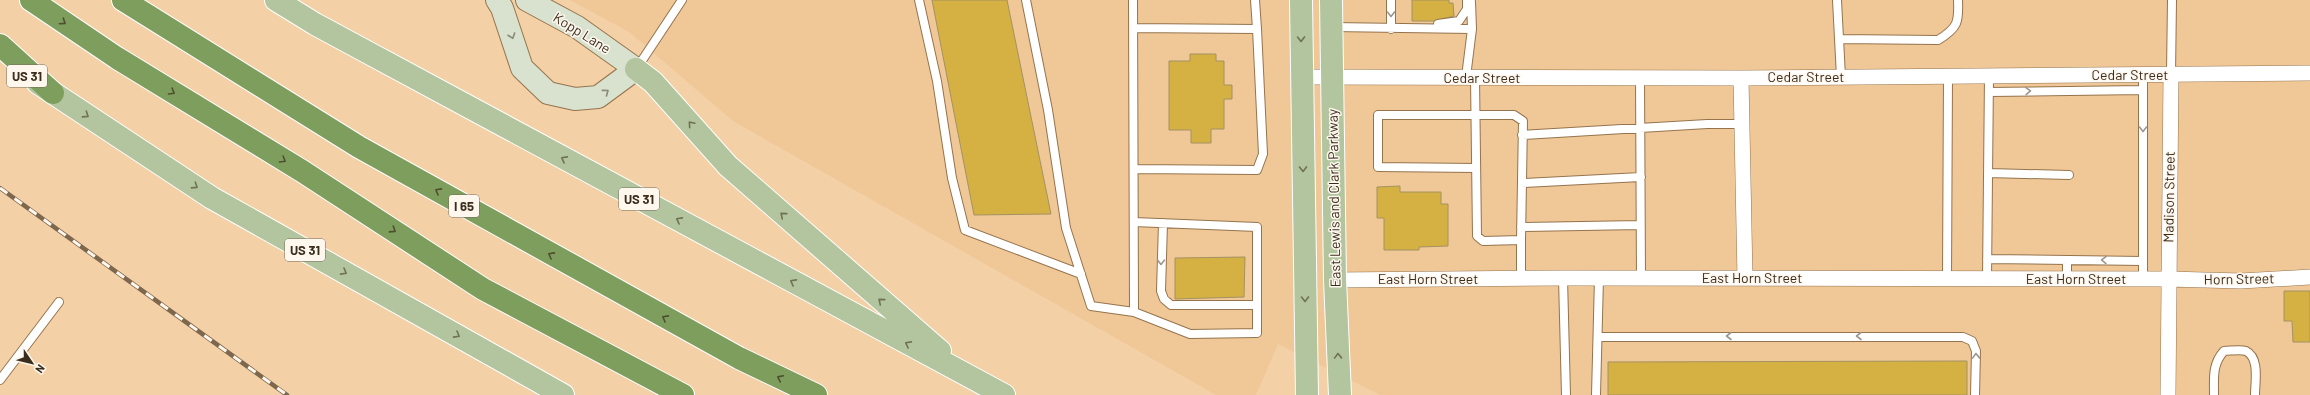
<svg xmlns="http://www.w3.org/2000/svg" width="2310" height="395" viewBox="0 0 2310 395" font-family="Barlow,sans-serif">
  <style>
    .built { fill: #f0c797 }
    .building { fill: #d5b144; stroke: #a39262 }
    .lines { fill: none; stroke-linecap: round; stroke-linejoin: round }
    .lane-casing { stroke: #95744d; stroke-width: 10 }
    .street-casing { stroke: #95744d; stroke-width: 16 }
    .secondary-casing { stroke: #95744d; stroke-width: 24 }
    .primary-casing { stroke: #fff; stroke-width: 24 }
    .highway-casing { stroke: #fff; stroke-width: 24 }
    .lane { stroke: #fff; stroke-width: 8 }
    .street { stroke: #fff; stroke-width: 15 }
    .secondary { stroke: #d8e2cf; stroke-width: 22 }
    .primary { stroke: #b2c59e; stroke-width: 22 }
    .highway { stroke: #7e9e5e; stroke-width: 22 }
    .rail-casing { stroke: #7d674d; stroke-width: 4.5 }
    .rail { stroke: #fef7ee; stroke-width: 3; stroke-dasharray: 9; stroke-linecap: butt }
    .oneway { stroke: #9d968e }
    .oneway2 { stroke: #4f4f30 }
    .oneway3 { stroke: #8a8876 }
    .oneway4 { stroke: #717156 }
    .labels { text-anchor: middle; stroke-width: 3; stroke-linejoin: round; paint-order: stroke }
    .shield { fill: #fef7ee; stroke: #766a5b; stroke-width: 1 }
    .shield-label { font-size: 13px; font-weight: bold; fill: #3b2d1c }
    .street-label { font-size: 14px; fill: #3b2d1c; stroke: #fef7ee }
  </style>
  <rect width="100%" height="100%" fill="#f4d0a6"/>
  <path class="built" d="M570 0H2310V395H1380L1278 344 1256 395H1216L733 121 629 32Z"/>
  <path class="building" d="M932 0H1007L1051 214 974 215Z
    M1412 0H1449V3H1453L1454 16 1434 21H1412Z
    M1190 54H1216V61H1224V85H1232V99H1224V129H1211V143H1191V130H1169V61H1190Z
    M1400 186V192H1441V204H1448V246L1419 247V250H1384V218H1377V187Z
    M1245 257 1244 297 1175 299V258Z
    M2284 291H2310V342H2293L2292 321H2284Z
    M1967 361V395H1608V362Z"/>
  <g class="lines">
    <defs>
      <path id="lane" d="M919 0 937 81 952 178 965 230 1081 274
        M1026 0 1048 110 1066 228 1091 306 1134 312 1190 334 1257 333V227L1134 222
        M1133 0 1134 312
        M1255 0 1257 29
        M1837 0 1841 77
        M1471 2 1472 29
        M1438 24 1459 21 1467 9V0
        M1332 27 1472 29 1466 77
        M1133 28 1257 29 1263 154 1257 170 1134 169
        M1391 29V0
        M1839 39 1938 40C1958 28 1959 22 1958 0
        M637 68 682 0
        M2171 74 2172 0
        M1475 78 1477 236 1483 241 1521 240V278
        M1640 78 1641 278
        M1989 92 2143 90
        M1522 135 1707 124H1741
        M1476 168 1378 167V115H1514L1523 121 1521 240
        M1988 173 2069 175
        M1522 183 1641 177
        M1163 223 1161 291 1164 299 1171 305H1257
        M1521 227 1640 225
        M1987 259 2143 261
        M1563 278 1566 395
        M1947 279 1948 76
        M1987 279 1989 76
        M2067 279V260
        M2143 279V74
        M1598 337H1963L1972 341 1976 351 1975 395
        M0 380 59 302
        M1596 395 1599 278
        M2214 395C2214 378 2212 364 2224 351 2230 351 2240 349 2246 351 2260 358 2255 382 2255 395"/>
      <path id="street" d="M1302 77 1741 78 2310 73
        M1741 78 1745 278
        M1335 280 1563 278 2168 279 2241 281 2310 277
        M2168 395 2171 74"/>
      <path id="secondary" d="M497 0 502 8 522 68 548 93 575 99 598 97 636 69 577 27 527 0"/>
      <path id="primary" d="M276 0 315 24 1004 395
        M1301 0 1307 395
        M1331 0 1335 280 1340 395
        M636 69 653 82 728 166 940 351
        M38 83 212 198 563 395"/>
      <path id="highway" d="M31 0 117 58 302 171 483 289 683 395
        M123 0 359 147 739 358 816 395
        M0 45 53 93"/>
    </defs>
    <use href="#lane" class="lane-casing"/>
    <use href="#street" class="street-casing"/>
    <use href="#secondary" class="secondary-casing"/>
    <use href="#primary" class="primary-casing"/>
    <use href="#highway" class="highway-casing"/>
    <use href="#lane" class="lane"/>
    <use href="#street" class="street"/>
    <use href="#secondary" class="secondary"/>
    <use href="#primary" class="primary"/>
    <use href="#highway" class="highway"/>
    <defs>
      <path id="rail" d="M0 188 287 395"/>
    </defs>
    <use href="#rail" class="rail-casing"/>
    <use href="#rail" class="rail"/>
  </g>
  <defs><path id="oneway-chevron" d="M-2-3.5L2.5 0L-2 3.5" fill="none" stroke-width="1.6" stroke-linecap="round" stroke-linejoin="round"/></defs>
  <g class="oneway">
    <use href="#oneway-chevron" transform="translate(1391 14) rotate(90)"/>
    <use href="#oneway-chevron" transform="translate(2028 91) rotate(-1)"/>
    <use href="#oneway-chevron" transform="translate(2143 129) rotate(90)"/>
    <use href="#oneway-chevron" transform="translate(2104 260) rotate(-179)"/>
    <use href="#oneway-chevron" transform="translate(1161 262) rotate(91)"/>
    <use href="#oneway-chevron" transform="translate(1729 336) rotate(180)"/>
    <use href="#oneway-chevron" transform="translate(1859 336) rotate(180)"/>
    <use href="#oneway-chevron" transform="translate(1976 356) rotate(-92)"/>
  </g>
  <g class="oneway2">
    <use href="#oneway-chevron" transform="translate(63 22) rotate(34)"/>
    <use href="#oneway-chevron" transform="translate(172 92) rotate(31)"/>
    <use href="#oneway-chevron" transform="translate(283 160) rotate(31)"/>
    <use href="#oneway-chevron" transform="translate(438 191) rotate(-151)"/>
    <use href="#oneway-chevron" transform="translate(393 230) rotate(33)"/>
    <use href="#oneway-chevron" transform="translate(551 255) rotate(-151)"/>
    <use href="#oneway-chevron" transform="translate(665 318) rotate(-151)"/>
    <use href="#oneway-chevron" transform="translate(780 378) rotate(-154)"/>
  </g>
  <g class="oneway3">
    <use href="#oneway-chevron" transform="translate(512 36) rotate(71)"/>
    <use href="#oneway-chevron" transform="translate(606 92) rotate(-36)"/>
  </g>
  <g class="oneway4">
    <use href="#oneway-chevron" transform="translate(1301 39) rotate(89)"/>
    <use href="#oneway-chevron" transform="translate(86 115) rotate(33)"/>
    <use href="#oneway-chevron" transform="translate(691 124) rotate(-131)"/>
    <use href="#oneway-chevron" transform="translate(564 159) rotate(-152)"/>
    <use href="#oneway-chevron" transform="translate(1303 169) rotate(89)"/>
    <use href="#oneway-chevron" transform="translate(195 186) rotate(33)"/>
    <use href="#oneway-chevron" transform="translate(783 215) rotate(-139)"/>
    <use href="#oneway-chevron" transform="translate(679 220) rotate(-152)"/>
    <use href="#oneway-chevron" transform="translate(344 272) rotate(29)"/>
    <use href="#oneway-chevron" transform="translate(793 282) rotate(-152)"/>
    <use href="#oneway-chevron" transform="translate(1305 299) rotate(89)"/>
    <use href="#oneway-chevron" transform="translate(881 301) rotate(-140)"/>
    <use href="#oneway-chevron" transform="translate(457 335) rotate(29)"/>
    <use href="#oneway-chevron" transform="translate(908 344) rotate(-152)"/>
    <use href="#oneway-chevron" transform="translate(1338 356) rotate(-92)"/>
  </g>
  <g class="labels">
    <g class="shield">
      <rect x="7" y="65" width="40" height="22" rx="3"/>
      <rect x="619" y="188" width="40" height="22" rx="3"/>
      <rect x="449" y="195" width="30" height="22" rx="3"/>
      <rect x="285" y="239" width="40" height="22" rx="3"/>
    </g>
    <g class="shield-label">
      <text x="27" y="81">US 31</text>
      <text x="639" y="204">US 31</text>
      <text x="464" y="211">I 65</text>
      <text x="305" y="255">US 31</text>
    </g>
    <g class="street-label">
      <text transform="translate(582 33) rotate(32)" y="5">Kopp Lane</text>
      <text x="2130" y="80">Cedar Street</text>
      <text x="1806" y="82">Cedar Street</text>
      <text x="1482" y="83">Cedar Street</text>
      <text transform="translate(2169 197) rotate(-89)" y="5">Madison Street</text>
      <text transform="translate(1334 198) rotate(-91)" y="5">East Lewis and Clark Parkway</text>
      <text x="1752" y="283">East Horn Street</text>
      <text x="1428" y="284">East Horn Street</text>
      <text x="2076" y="284">East Horn Street</text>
      <text transform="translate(2239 279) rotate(-1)" y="5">Horn Street</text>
    </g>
  </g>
  <g transform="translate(32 363) rotate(125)" stroke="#fef7ee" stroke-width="3" paint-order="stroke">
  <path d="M0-3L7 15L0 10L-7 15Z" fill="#3b2d1c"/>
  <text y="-6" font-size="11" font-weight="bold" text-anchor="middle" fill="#3b2d1c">N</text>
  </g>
</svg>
